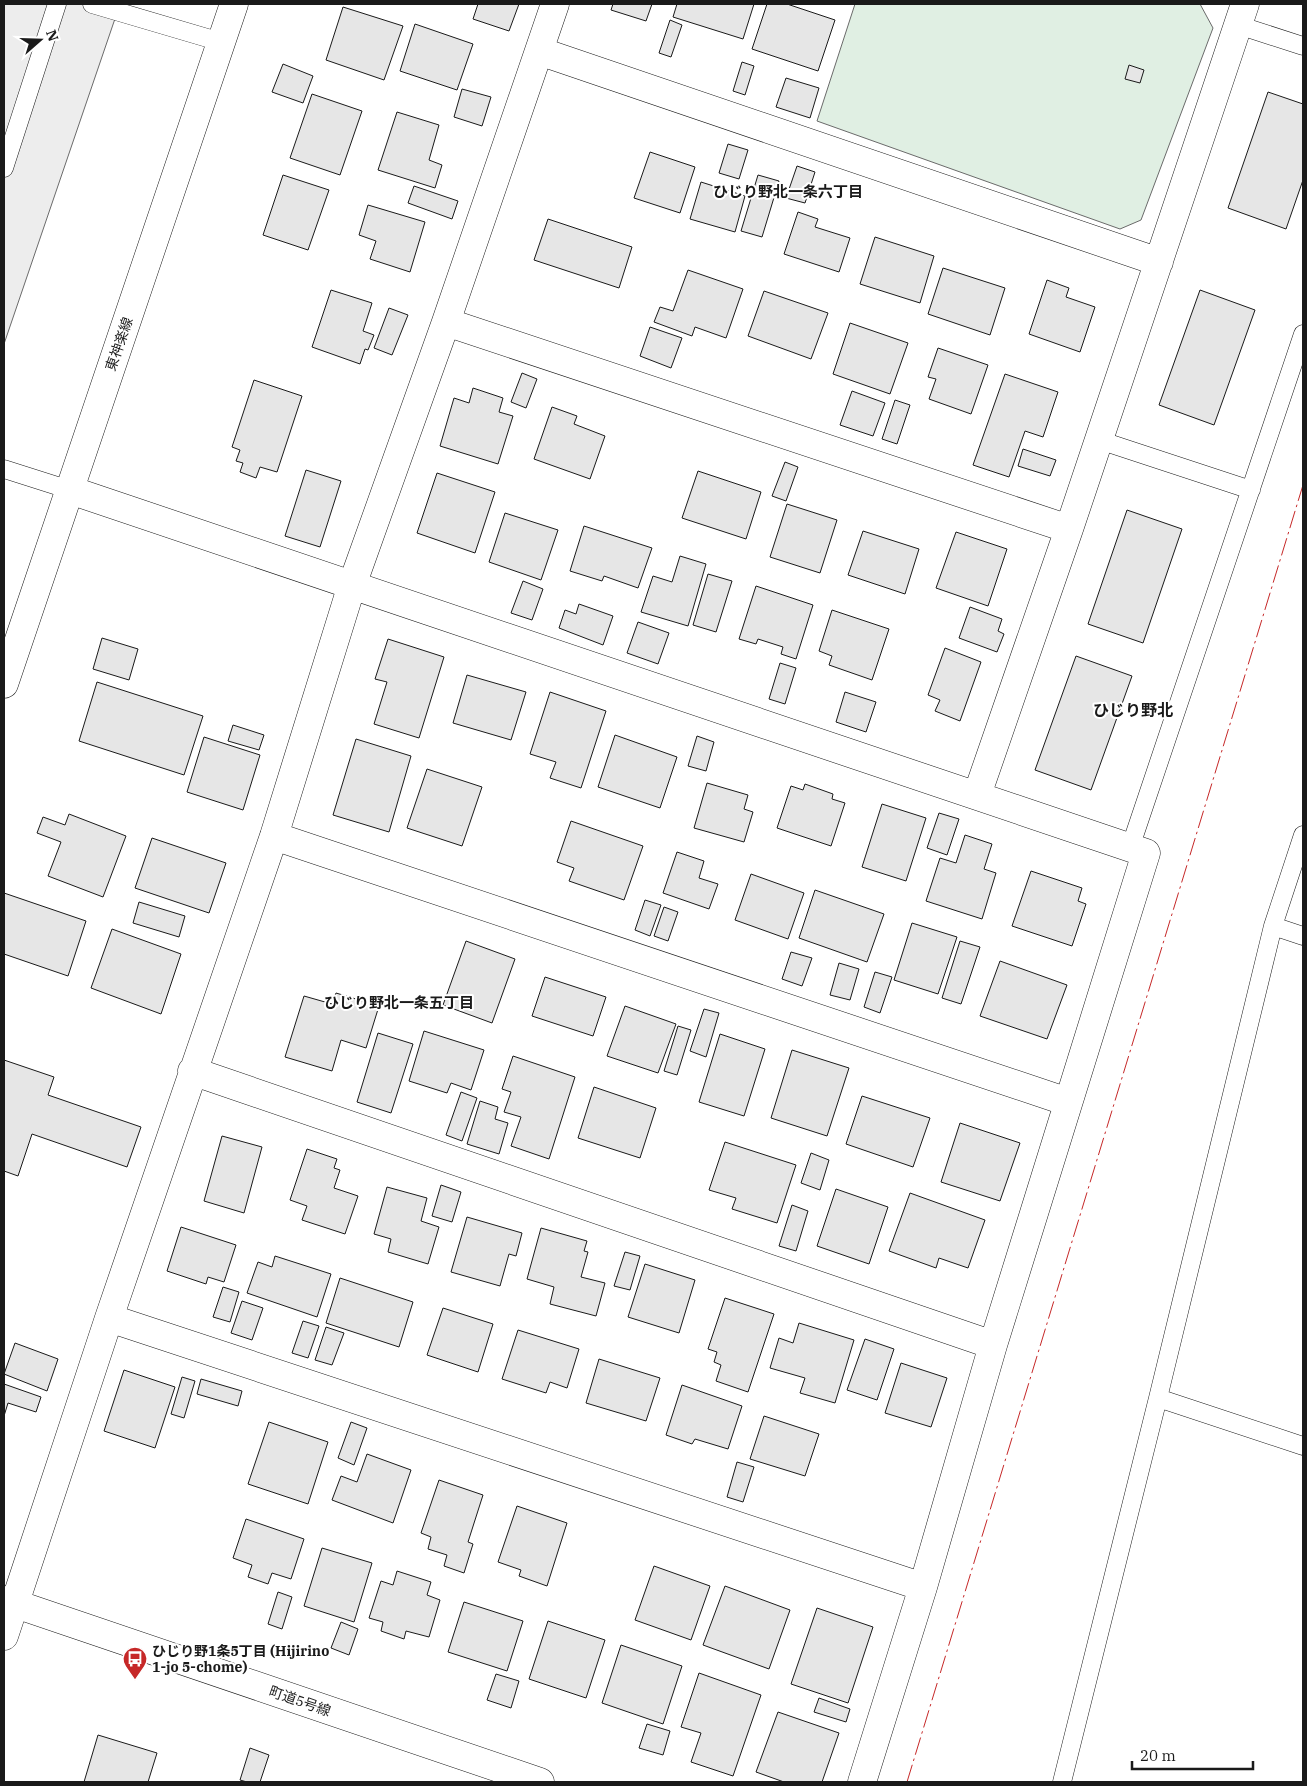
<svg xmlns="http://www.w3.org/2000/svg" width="1307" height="1786" viewBox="0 0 1307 1786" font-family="'IBM Plex Serif','Noto Sans JP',serif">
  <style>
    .green { fill: #e0efe3; stroke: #6a6a6a }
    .parking { fill: #ededed; stroke: #6a6a6a }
    .building { fill: #e6e6e6; stroke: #1a1a1a }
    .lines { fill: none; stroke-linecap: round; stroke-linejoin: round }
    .service-casing { stroke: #1a1a1a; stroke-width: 19 }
    .minor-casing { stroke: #1a1a1a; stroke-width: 29 }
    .tertiary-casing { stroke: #1a1a1a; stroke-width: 29 }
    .secondary-casing { stroke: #1a1a1a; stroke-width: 29 }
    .service { stroke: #fff; stroke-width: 18 }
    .minor { stroke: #fff; stroke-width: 28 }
    .tertiary { stroke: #fff; stroke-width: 28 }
    .secondary { stroke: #fff; stroke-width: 28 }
    .power { stroke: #c62828; stroke-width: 1; stroke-dasharray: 18 4 2.5 4; stroke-linecap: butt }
    .labels { text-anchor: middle; stroke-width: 4; stroke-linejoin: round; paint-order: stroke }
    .street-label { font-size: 14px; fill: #1a1a1a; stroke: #fff }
    .poi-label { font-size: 14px; font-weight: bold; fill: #1a1a1a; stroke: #fff; text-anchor: start }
    .neighbourhood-label { font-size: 15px; font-weight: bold; fill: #1a1a1a; stroke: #fff }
    .quarter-label { font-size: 16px; font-weight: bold; fill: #1a1a1a; stroke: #fff }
  </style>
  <rect width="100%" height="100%" fill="#fff"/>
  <path class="green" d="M855 4H1200L1213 28 1141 220 1120 229 817 121Z"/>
  <path class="parking" d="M4 4H120L4 344Z"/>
  <path class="building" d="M478 4H519L509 31 473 19Z
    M613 4H652L646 21 611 10Z
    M677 4H754L743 39 673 17Z
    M767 4H787L835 20 818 71 752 49Z
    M343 7 403 26 384 80 326 60Z
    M670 20 682 25 671 57 659 53Z
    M415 24 473 44 457 90 400 71Z
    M742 62 754 66 745 95 733 91Z
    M283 64 313 76 303 103 272 92Z
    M1129 65 1144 70 1140 83 1125 79Z
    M786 78 819 88 810 118 776 107Z
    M462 89 491 97 482 126 454 117Z
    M1268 92 1303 104V180L1286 229 1228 208Z
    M312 94 362 111 340 175 290 158Z
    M397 112 439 125 429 160 442 165 435 188 378 170Z
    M728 144 748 150 739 179 719 173Z
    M650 152 695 167 680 213 634 198Z
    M797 166 815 172 805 203 786 198Z
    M283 175 329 190 308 250 263 235Z
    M758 175 779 181 762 237 741 231Z
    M701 182 745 196 735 232 690 219Z
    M414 186 458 201 452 219 408 203Z
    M368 205 425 222 410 272 370 259 376 241 359 235Z
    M798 212 818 219 815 227 850 238 839 272 784 254Z
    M548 219 632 247 619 288 534 260Z
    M875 237 934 256 920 303 860 284Z
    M943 268 1005 288 990 335 928 314Z
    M688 270 743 289 726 338 695 327 692 336 654 322 660 307 673 311Z
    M1047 280 1069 288 1066 297 1095 307 1080 352 1029 334Z
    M331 290 372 303 363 331 374 335 368 350 365 349 360 364 312 347Z
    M1200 290 1255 310 1214 425 1159 405Z
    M764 291 828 313 811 359 748 336Z
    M389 308 408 315 392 355 374 348Z
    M850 323 908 343 890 394 833 374Z
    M650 327 682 338 671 368 640 356Z
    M938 348 988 365 971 414 929 399 936 379 928 377Z
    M522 373 537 379 526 408 511 402Z
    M1005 374 1058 392 1043 437 1025 431 1009 477 973 465Z
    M254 380 302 396 277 472 260 467 256 478 240 472 243 463 236 461 240 450 232 447Z
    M473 388 503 398 499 412 513 416 498 464 440 446 454 398 469 403Z
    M852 391 885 403 873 436 840 425Z
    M895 400 910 405 897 444 882 439Z
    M552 407 577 416 574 424 605 436 590 479 534 459Z
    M1023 449 1056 460 1050 476 1018 466Z
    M785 462 798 467 786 501 772 496Z
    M306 470 341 481 320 547 285 536Z
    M698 471 761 492 746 539 682 518Z
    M437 473 495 492 475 553 417 533Z
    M787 504 837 520 820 573 770 557Z
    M1127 510 1182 529 1143 643 1088 624Z
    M505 513 558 530 541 580 489 562Z
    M584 526 652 548 638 588 604 576 602 581 570 571Z
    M863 531 919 549 905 594 848 575Z
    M956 532 1007 549 988 606 936 588Z
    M680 556 706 564 688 626 641 612 653 576 672 582Z
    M708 574 732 581 716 632 693 625Z
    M523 581 543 589 532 620 511 613Z
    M756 586 813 605 796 659 781 654 783 647 758 639 756 644 739 639Z
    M579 604 613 616 603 645 559 628 565 610 576 614Z
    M970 607 1002 619 998 631 1004 634 997 652 959 638Z
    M832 610 889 629 872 680 829 665 832 656 819 651Z
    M638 622 669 633 658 664 627 653Z
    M102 638 138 649 129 680 93 669Z
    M388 639 444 657 419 738 374 724 387 682 375 679Z
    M945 648 981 662 960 721 935 711 940 700 928 695Z
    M1076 656 1132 676 1091 790 1035 770Z
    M780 663 796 668 785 704 769 699Z
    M467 675 526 692 511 740 453 723Z
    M97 682 203 716 184 775 79 741Z
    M550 692 606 711 581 788 550 778 556 762 530 754Z
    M845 692 876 702 866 732 836 722Z
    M233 725 264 735 259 750 228 741Z
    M615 735 677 757 660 808 598 787Z
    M697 736 714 742 706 771 688 766Z
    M204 737 260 755 243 810 187 792Z
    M356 739 411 756 389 832 333 815Z
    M427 769 482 787 462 846 407 828Z
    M707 783 748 795 744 809 753 812 744 842 694 828Z
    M805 784 833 794 832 799 845 803 831 846 777 828 791 786 803 790Z
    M882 804 926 818 906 881 862 867Z
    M939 813 959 819 947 855 927 848Z
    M69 814 126 836 103 897 48 876 61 842 37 833 43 817 65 825Z
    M571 821 643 846 624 900 569 881 574 868 557 862Z
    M965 835 992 844 984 869 996 873 982 919 926 901 940 858 956 863Z
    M152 838 226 863 209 913 135 888Z
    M677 852 704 861 699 878 718 884 709 909 663 893Z
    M1031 871 1082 888 1078 901 1086 904 1072 946 1012 926Z
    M751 874 804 893 788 939 735 920Z
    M815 890 884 914 867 962 799 938Z
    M4 893 86 921 68 976 4 954Z
    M645 900 661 905 650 936 635 930Z
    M139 902 185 916 179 937 133 923Z
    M664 907 678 912 668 941 654 936Z
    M912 923 957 937 938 994 894 980Z
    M112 929 181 954 161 1014 91 988Z
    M466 941 515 959 492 1023 443 1005Z
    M960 941 980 947 961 1004 942 998Z
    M791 952 812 958 802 986 782 979Z
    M1000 961 1067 985 1047 1039 980 1016Z
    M839 963 859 969 850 1000 830 995Z
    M875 972 892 977 880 1013 864 1007Z
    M545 977 606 997 593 1036 532 1016Z
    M336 993 379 1006 366 1048 341 1040 332 1071 285 1057 304 996 332 1004Z
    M625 1006 676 1024 658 1073 607 1056Z
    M704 1009 719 1013 706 1057 690 1051Z
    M678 1026 691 1030 677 1075 664 1071Z
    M424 1031 484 1050 471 1090 451 1083 447 1093 409 1081Z
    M378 1033 413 1044 391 1113 357 1102Z
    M720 1034 765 1049 744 1116 699 1102Z
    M792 1050 849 1068 827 1136 771 1118Z
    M513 1056 575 1077 549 1159 511 1146 521 1117 504 1112 511 1092 502 1089Z
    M4 1060 54 1077 48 1095 141 1127 127 1167 32 1134 18 1176 4 1171Z
    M594 1087 656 1108 640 1158 578 1138Z
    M461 1092 477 1098 462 1141 446 1135Z
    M862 1096 930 1118 913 1167 846 1144Z
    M480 1101 498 1107 495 1119 508 1123 499 1154 467 1144Z
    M960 1123 1020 1143 1000 1201 941 1182Z
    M222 1136 262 1147 244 1213 204 1201Z
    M725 1142 796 1165 777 1223 732 1209 736 1198 709 1190Z
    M307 1149 337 1159 334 1168 340 1170 334 1188 358 1196 345 1234 302 1220 307 1206 290 1200Z
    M811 1153 829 1160 820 1190 801 1183Z
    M441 1185 461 1192 452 1222 432 1216Z
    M387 1187 427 1198 421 1221 439 1227 428 1264 388 1252 391 1239 374 1234Z
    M836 1189 888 1207 869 1264 817 1246Z
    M910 1193 985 1220 968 1268 939 1258 936 1268 889 1251Z
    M792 1205 808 1211 796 1251 779 1246Z
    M467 1217 522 1233 516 1256 509 1254 500 1286 451 1272Z
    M181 1227 236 1245 224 1282 208 1277 206 1284 167 1271Z
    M541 1228 587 1241 584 1251 588 1252 581 1277 605 1283 596 1316 550 1304 554 1287 527 1279Z
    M625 1252 640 1256 630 1290 614 1286Z
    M275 1256 331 1274 317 1317 247 1293 258 1262 272 1267Z
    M645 1264 695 1280 679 1333 628 1317Z
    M340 1278 413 1302 399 1347 326 1323Z
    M223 1287 239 1292 230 1322 213 1317Z
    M725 1298 774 1314 748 1392 716 1381 721 1365 714 1362 717 1352 708 1349Z
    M242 1301 263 1308 252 1340 231 1333Z
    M443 1308 493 1324 478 1372 427 1355Z
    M303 1321 319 1326 308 1358 292 1353Z
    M799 1323 854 1340 835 1403 800 1393 805 1378 770 1368 779 1338 793 1343Z
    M326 1327 344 1333 332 1365 315 1360Z
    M518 1330 579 1349 567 1388 550 1382 546 1393 502 1379Z
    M865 1339 894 1349 877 1400 847 1390Z
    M15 1343 58 1359 47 1391 4 1374Z
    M599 1359 660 1378 646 1421 586 1403Z
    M901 1363 947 1378 931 1427 885 1413Z
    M124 1370 175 1387 155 1448 104 1431Z
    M182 1377 195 1381 184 1418 171 1414Z
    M201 1379 242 1391 238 1406 197 1394Z
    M4 1384 41 1397 36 1412 8 1403 4 1416Z
    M682 1385 742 1406 728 1449 695 1439 692 1444 666 1435Z
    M764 1416 819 1434 805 1476 750 1459Z
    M269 1422 328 1442 308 1504 248 1484Z
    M351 1422 367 1428 354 1465 338 1458Z
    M367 1454 411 1470 393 1523 332 1500 341 1476 357 1482Z
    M737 1462 754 1467 743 1502 727 1497Z
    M439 1480 483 1495 468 1542 473 1544 464 1573 444 1566 447 1555 428 1549 431 1537 421 1533Z
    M517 1506 567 1523 547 1586 519 1576 521 1570 498 1562Z
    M246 1519 304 1539 291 1579 272 1573 268 1584 248 1577 252 1565 233 1558Z
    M322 1548 372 1563 354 1622 304 1606Z
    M654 1566 710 1586 691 1640 635 1620Z
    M397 1571 431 1582 427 1595 440 1600 429 1637 406 1631 404 1639 381 1631 383 1622 369 1618 381 1581 393 1585Z
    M725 1586 790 1610 769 1669 703 1645Z
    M278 1592 292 1597 282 1629 268 1624Z
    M464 1602 523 1621 507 1671 448 1652Z
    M817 1608 873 1627 848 1703 791 1684Z
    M548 1621 605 1640 586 1698 529 1679Z
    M341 1622 358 1629 349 1655 331 1648Z
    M621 1645 682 1666 663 1724 602 1703Z
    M699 1673 761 1695 733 1776 691 1762 701 1733 681 1727Z
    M496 1674 519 1681 511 1708 487 1700Z
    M819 1698 850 1709 846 1722 814 1712Z
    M778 1712 839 1733 822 1782H784L756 1772Z
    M647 1724 670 1731 663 1755 639 1748Z
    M98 1735 157 1753 148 1782H84Z
    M250 1748 269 1755 260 1782H247L240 1780Z"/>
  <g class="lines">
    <defs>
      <path id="service" d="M92 4 221 42
        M1238 25 1303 46
        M4 168 57 4
        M1099 440 1251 490
        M4 469 70 490
        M1130 848 1303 334
        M1273 926 1303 936
        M1158 1398 1303 1446
        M1062 1782 1158 1398 1273 926 1303 835"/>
      <path id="minor" d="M539 51 1159 262
        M446 322 1069 529
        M70 490C427 614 787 732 1146 853L993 1345 923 1587 862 1782
        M977 795 1069 529 1245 4
        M274 836 1068 1102
        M192 1071 993 1345
        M109 1318 923 1587
        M4 1636 109 1318 274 836 351 588 446 322 555 4"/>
      <path id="tertiary" d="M4 1600 540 1782"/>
      <path id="secondary" d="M4 684 234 4"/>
    </defs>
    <use href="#service" class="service-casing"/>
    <use href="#minor" class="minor-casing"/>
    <use href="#tertiary" class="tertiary-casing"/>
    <use href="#secondary" class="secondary-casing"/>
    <use href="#service" class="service"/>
    <use href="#minor" class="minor"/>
    <use href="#tertiary" class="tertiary"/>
    <use href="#secondary" class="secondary"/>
    <path class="power" d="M907 1782 1303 485"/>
  </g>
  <defs>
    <symbol id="bus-pin" viewBox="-11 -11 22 30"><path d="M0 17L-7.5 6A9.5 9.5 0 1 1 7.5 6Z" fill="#c62828" stroke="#fff"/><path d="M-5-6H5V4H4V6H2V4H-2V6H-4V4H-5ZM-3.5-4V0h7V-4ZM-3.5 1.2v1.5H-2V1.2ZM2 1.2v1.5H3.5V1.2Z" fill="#fff"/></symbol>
  </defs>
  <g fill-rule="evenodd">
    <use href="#bus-pin" x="121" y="1645" width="28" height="38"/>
  </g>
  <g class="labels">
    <g class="street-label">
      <text transform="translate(119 344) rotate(-71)" y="5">東神楽線</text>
      <text transform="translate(300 1701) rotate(19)" y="5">町道5号線</text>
    </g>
    <g class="poi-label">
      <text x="152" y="1656">ひじり野1条5丁目 (Hijirino<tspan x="152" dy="16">1-jo 5-chome)</tspan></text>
    </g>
    <g class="neighbourhood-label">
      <text x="788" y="197">ひじり野北一条六丁目</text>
      <text x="399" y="1008">ひじり野北一条五丁目</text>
    </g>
    <g class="quarter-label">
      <text x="1133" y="716">ひじり野北</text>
    </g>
  </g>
  <rect width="1307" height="1786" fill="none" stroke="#1a1a1a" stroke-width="10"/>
  <g transform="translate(40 40) rotate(70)" stroke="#ffffff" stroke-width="4" paint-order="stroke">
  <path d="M0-4L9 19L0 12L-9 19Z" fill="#1a1a1a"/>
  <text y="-8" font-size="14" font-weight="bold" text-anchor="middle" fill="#1a1a1a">N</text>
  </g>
  <path d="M1132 1761v8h121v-8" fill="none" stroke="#1a1a1a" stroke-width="2.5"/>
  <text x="1140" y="1761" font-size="15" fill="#1a1a1a" stroke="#ffffff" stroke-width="4" paint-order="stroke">20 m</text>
</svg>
